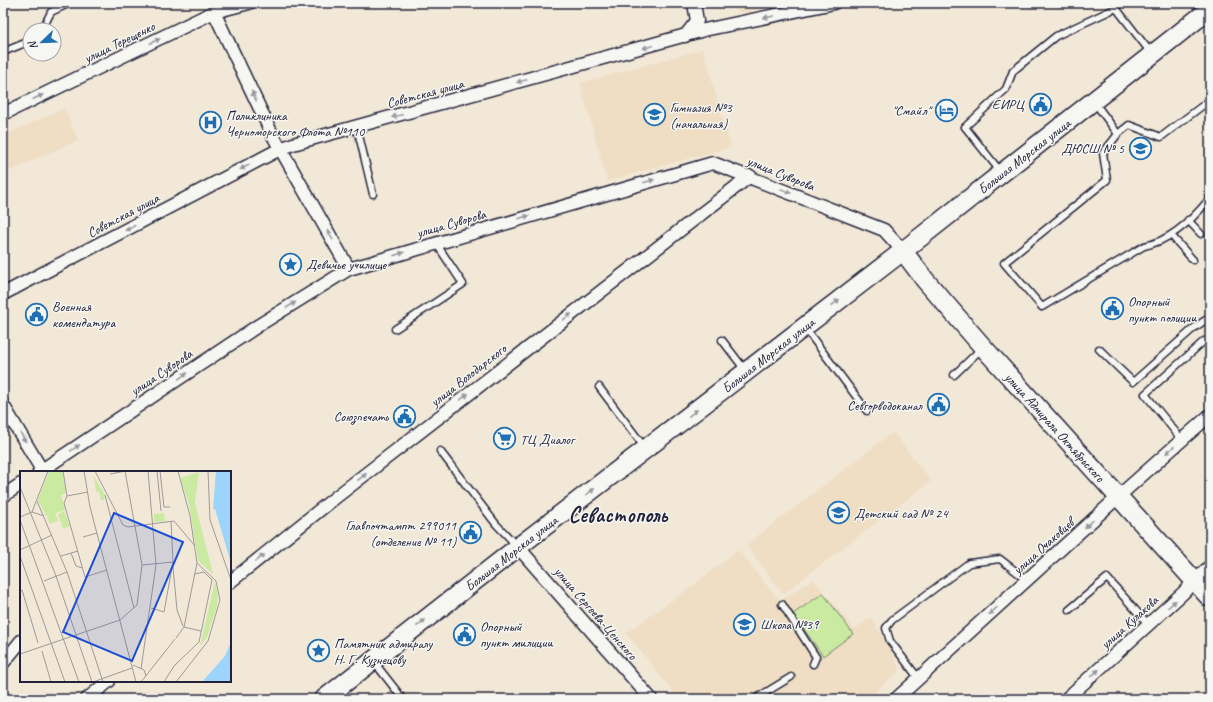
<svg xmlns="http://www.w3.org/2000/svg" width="1213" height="702" viewBox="0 0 1213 702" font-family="Caveat,sans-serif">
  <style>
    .built { fill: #efdec4 }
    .green { fill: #caeaa2; stroke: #76866e }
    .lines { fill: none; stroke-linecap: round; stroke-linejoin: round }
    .lane-casing { stroke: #22223b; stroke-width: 9 }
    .street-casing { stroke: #22223b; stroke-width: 15 }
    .secondary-casing { stroke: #22223b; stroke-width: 21 }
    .lane { stroke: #f6f6f2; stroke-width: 6 }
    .street { stroke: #f6f6f2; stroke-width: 12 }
    .secondary { stroke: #f6f6f2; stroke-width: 18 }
    .oneway { fill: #9797a0 }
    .labels { text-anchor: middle; stroke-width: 3; stroke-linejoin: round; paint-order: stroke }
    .street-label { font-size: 14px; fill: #22223b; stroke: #f6f6f2 }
    .poi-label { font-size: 14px; fill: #22223b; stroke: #f6f6f2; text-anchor: start }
    .town-label { font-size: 22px; font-weight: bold; fill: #22223b; stroke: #f6f6f2 }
    .inset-road { fill: none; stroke: #9f9999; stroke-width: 1 }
    .view { fill: #1d4ed8; fill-opacity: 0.15; stroke: #1d4ed8; stroke-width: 2 }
    .inset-edge { fill: none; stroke: #22223b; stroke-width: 2 }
  </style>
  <rect width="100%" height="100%" fill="#f2e8d7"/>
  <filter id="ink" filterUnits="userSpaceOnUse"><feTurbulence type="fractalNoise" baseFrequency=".025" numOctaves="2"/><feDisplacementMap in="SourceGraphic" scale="8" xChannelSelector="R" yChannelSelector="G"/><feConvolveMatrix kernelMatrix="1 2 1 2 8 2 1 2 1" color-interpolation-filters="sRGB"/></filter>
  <g filter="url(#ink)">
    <path class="built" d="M726 3H785L741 13Z
      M703 49 731 147 607 181 580 83Z
      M64 108 78 140 3 174V136Z
      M893 432 931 481 783 594 746 545Z
      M738 550 780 601 813 579 854 629 871 618 885 639 900 670 867 699H679L626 633 695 584Z"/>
    <path class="green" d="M823 593 853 634 823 656 793 614Z"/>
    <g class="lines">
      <defs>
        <path id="lane" d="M42 30 51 12 70 3
          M3 52 30 41
          M1210 100 1161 137 1129 125 1118 134 1103 153 1107 180 1004 263 1042 307 1144 246C1170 241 1194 218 1210 198
          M1095 103 1118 134
          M357 127 373 194
          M1000 171 965 127 1006 89 1013 71 1056 36 1116 8 1151 53
          M1188 220 1201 234
          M1171 235 1193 260
          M805 328 867 411
          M395 329 463 284 436 243
          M722 340 745 370
          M1099 349 1133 382 1194 328 1210 317
          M954 375 982 348
          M599 387 645 448
          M1182 440 1145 394 1204 341
          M440 451 496 524 517 546
          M782 604 816 657 813 664
          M1069 610 1107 578 1149 625
          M374 662 403 699
          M919 679 890 641 886 628 892 620 969 563 1000 559 1027 580
          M755 699 791 677"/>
        <path id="street" d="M214 12 272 134 349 269
          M685 36 697 21 694 3
          M3 114 214 12 249 3
          M3 294 280 149 293 144 704 30 834 3
          M3 405 43 472
          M39 472 259 325 349 269 713 163 884 230 903 251
          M3 496 21 484
          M518 547 651 699
          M230 582 336 497 750 176
          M3 663 21 641
          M87 699 109 681
          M896 699 1129 487 1210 415
          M1066 699 1182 594 1210 566"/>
        <path id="secondary" d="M903 251 925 280 983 347 1210 598
          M324 699 518 547 903 251 1210 9"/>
      </defs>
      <use href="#lane" class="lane-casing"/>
      <use href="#street" class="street-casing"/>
      <use href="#secondary" class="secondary-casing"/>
      <use href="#lane" class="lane"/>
      <use href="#street" class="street"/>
      <use href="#secondary" class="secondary"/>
    </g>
    <defs><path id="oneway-solid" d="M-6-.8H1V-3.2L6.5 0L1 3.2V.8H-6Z"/></defs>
    <g class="oneway">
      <use href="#oneway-solid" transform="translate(769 17) rotate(168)"/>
      <use href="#oneway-solid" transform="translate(155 41) rotate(-26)"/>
      <use href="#oneway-solid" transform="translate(648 47) rotate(165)"/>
      <use href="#oneway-solid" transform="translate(522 81) rotate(165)"/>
      <use href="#oneway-solid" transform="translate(254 96) rotate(-115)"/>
      <use href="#oneway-solid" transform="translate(38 97) rotate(-25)"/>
      <use href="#oneway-solid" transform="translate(397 116) rotate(165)"/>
      <use href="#oneway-solid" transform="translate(245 167) rotate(152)"/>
      <use href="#oneway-solid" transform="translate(649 181) rotate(-16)"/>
      <use href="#oneway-solid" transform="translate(786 191) rotate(22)"/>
      <use href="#oneway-solid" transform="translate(524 217) rotate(-16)"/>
      <use href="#oneway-solid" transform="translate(130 228) rotate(152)"/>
      <use href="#oneway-solid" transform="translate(330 235) rotate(-120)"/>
      <use href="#oneway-solid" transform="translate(399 254) rotate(-17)"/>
      <use href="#oneway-solid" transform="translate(835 303) rotate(-38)"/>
      <use href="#oneway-solid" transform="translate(291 305) rotate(-32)"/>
      <use href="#oneway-solid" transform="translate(567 317) rotate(-38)"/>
      <use href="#oneway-solid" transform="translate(183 376) rotate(-34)"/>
      <use href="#oneway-solid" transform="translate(464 397) rotate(-38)"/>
      <use href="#oneway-solid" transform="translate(693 413) rotate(-38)"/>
      <use href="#oneway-solid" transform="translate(23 437) rotate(59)"/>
      <use href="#oneway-solid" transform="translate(75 448) rotate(-34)"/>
      <use href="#oneway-solid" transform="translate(1170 450) rotate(139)"/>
      <use href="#oneway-solid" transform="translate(362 477) rotate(-38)"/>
      <use href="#oneway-solid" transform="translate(590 492) rotate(-37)"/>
      <use href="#oneway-solid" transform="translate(1089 524) rotate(138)"/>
      <use href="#oneway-solid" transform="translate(260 558) rotate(-39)"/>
      <use href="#oneway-solid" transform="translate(1172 604) rotate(-42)"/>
      <use href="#oneway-solid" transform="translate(993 611) rotate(138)"/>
      <use href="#oneway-solid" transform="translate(421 623) rotate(-38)"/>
      <use href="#oneway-solid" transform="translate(1095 673) rotate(-42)"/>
    </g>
  </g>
  <defs>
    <symbol id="civic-ring" viewBox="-11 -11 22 22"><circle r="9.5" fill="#f6f6f2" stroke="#1f6fb2" stroke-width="1.5"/><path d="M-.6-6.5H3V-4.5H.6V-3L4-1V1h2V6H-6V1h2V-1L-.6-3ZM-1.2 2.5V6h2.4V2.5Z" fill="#1f6fb2"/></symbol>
    <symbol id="hotel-ring" viewBox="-11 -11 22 22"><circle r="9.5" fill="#f6f6f2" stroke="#1f6fb2" stroke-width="1.5"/><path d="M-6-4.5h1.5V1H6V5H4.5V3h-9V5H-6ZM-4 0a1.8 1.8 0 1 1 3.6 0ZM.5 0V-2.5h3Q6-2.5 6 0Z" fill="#1f6fb2"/></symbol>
    <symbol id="school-ring" viewBox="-11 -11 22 22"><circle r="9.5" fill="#f6f6f2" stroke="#1f6fb2" stroke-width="1.5"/><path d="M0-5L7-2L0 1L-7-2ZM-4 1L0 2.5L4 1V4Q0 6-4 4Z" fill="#1f6fb2"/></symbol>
    <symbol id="hospital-ring" viewBox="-11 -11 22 22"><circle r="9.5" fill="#f6f6f2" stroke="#1f6fb2" stroke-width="1.5"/><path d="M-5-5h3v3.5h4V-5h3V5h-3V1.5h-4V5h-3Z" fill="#1f6fb2"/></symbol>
    <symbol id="sight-ring" viewBox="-11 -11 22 22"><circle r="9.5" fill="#f6f6f2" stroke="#1f6fb2" stroke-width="1.5"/><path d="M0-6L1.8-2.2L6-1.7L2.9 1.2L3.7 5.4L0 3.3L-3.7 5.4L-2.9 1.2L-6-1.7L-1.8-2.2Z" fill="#1f6fb2"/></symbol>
    <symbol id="supermarket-ring" viewBox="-11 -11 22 22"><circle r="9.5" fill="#f6f6f2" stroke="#1f6fb2" stroke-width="1.5"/><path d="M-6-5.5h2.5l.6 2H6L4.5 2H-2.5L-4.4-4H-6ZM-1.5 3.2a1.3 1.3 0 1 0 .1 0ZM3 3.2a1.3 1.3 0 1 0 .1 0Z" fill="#1f6fb2"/></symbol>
  </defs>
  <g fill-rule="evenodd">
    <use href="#civic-ring" x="1028" y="92" width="25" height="25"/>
    <use href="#hotel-ring" x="934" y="98" width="25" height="25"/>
    <use href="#school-ring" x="642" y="102" width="25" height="25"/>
    <use href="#hospital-ring" x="198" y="110" width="25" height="25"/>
    <use href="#school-ring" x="1128" y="136" width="25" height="25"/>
    <use href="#sight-ring" x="278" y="252" width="25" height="25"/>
    <use href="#civic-ring" x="1100" y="296" width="25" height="25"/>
    <use href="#civic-ring" x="24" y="302" width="25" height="25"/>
    <use href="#civic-ring" x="926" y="392" width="25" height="25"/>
    <use href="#civic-ring" x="392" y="404" width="25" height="25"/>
    <use href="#supermarket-ring" x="492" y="426" width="25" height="25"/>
    <use href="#school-ring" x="826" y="500" width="25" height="25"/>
    <use href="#civic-ring" x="458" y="520" width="25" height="25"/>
    <use href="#school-ring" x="732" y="612" width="25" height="25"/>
    <use href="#civic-ring" x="452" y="622" width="25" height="25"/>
    <use href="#sight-ring" x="306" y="638" width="25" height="25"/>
  </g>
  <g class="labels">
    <g class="street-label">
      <text transform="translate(119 42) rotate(-26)" y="5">улица Терещенко</text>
      <text transform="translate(425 93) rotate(-15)" y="5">Советская улица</text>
      <text transform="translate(1024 156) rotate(-38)" y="5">Большая Морская улица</text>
      <text transform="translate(781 173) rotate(22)" y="5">улица Суворова</text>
      <text transform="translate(123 215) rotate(-28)" y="5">Советская улица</text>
      <text transform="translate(451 223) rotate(-16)" y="5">улица Суворова</text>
      <text transform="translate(768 355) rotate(-38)" y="5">Большая Морская улица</text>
      <text transform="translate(161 372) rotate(-34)" y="5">улица Суворова</text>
      <text transform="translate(468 375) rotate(-38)" y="5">улица Володарского</text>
      <text transform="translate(1055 427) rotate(48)" y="5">улица Адмирала Октябрьского</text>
      <text transform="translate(1043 546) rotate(-42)" y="5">улица Очаковцев</text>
      <text transform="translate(511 553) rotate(-38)" y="5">Большая Морская улица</text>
      <text transform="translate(596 613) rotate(49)" y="5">улица Сергеева-Ценского</text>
      <text transform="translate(1129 622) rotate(-42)" y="5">улица Кулакова</text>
    </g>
    <g class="poi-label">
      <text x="1024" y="109" text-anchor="end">ЕИРЦ</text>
      <text x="670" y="112">Гимназия №3<tspan x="670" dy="16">(начальная)</tspan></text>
      <text x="930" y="115" text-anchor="end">"Смайл"</text>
      <text x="226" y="120">Поликлиника<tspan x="226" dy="16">Черноморского Флота №110</tspan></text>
      <text x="1124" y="153" text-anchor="end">ДЮСШ № 5</text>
      <text x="306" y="269">Девичье училище</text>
      <text x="1128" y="306">Опорный<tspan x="1128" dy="16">пункт полиции</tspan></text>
      <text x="52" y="311">Военная<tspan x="52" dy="16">комендатура</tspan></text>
      <text x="922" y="410" text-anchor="end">Севгорводоканал</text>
      <text x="388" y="421" text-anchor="end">Союзпечать</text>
      <text x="520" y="444">ТЦ Диалог</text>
      <text x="854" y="518">Детский сад № 24</text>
      <text x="456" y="530" text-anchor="end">Главпочтампт 299011<tspan x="456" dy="16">(отделение № 11)</tspan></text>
      <text x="760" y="629">Школа №39</text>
      <text x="480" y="631">Опорный<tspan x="480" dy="16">пункт милиции</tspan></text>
      <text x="334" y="648">Памятник адмиралу<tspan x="334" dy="16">Н. Г. Кузнецову</tspan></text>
    </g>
    <g class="town-label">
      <text x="618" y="522">Севастополь</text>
    </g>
  </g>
  <g transform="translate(20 471)">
    <rect width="211" height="211" fill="#f2e8d7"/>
    <path d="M29 0H42L46 22 41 24 45 39 35 42 38 50 30 53 27 46 30 44 26 45 18 29ZM179 1 175 32 193 103 178 90 169 33 160 7ZM74 5 85 24 84 29H81L79 21H76ZM44 40 50 55 43 58 38 43ZM144 42 145 50 134 51V43ZM195 110 198 123 197 135 187 166 180 175Z" fill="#caeaa2"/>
    <path d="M196 0H211V92L195 38H193ZM211 171V211H182L205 185Z" fill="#9cd4fc"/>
    <path class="inset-road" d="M43 0 47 25 44 32 65 106 87 99M64 0 70 36 116 211M75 0 103 54 108 56 154 50 175 75M137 0 141 40M140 0 144 36H150M188 0 190 49 211 109M90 3 106 0M0 16 36 105 72 211M85 24 114 137M47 25 68 21M17 30 47 101 83 211M12 41 24 45M0 46 12 41 28 0M0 49 59 211M63 66 77 62M0 79 32 64M51 82 56 95 62 97M0 85 45 211M41 85 58 80M122 94 153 91M153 96 157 139 163 155M24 110 47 101M0 120 2 119 18 172M131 137 144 141 153 91 151 50M100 149 117 134 122 94 105 0M164 156 181 160M156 167 164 156 177 92 170 45 158 0M22 180 31 211M0 183 100 149M113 194 124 199 126 205M121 198 136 94 128 0M73 211 112 197M121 211 155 168M144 211 154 195 179 171 192 109 184 101 175 103M156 211 188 170 200 129 196 110 177 92"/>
    <path class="view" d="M94 42 163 71 112 190 43 161Z"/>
    <rect width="211" height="211" class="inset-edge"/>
  </g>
  <rect width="1213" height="702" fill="none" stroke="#f6f6f2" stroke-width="16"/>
  <rect x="8" y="8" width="1197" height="686" fill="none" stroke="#22223b" stroke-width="1.5" filter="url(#ink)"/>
  <g transform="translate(42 42) rotate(247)"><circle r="19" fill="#f6f6f2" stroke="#a1a1a9"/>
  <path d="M0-3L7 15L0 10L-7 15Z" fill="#1f6fb2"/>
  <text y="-6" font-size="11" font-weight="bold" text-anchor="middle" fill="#22223b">N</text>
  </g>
</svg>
